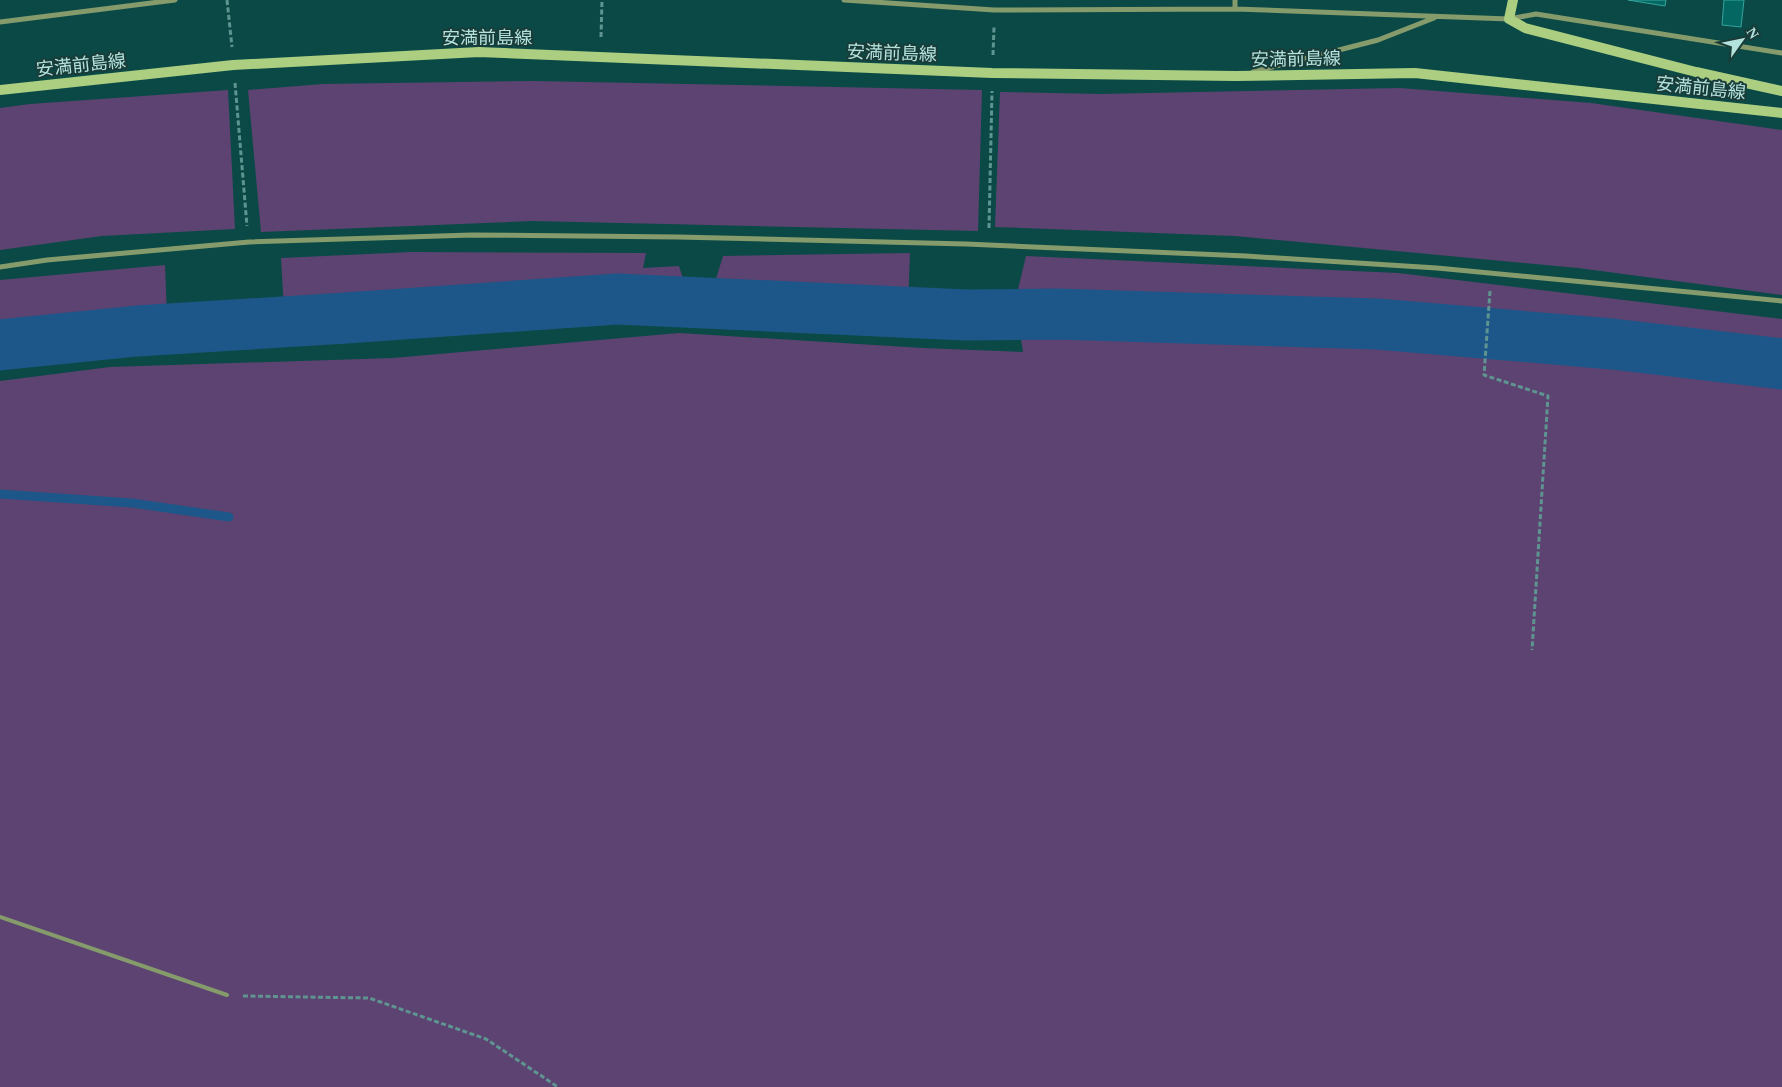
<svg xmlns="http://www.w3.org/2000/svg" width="1782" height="1087" viewBox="0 0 1782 1087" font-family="'Times New Roman','Noto Sans JP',serif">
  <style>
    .green { fill: #5c4371 }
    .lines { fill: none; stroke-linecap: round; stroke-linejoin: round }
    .stream { stroke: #1d5789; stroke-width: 9 }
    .river { stroke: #1d5789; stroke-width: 51 }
    .building { fill: #056762; stroke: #35a59d }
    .path { stroke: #5f9591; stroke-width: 3; stroke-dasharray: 5 2.5; stroke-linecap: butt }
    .service { stroke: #859b6b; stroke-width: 4 }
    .minor { stroke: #859b6b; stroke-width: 5 }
    .secondary { stroke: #abce81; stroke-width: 10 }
    .labels { text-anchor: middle; stroke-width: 4; stroke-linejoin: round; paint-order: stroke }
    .street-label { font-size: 18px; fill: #b3e2dd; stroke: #1a3c39 }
  </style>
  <rect width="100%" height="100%" fill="#0b4946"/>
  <path class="green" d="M534 81 982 90 978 231 532 221 261 232 248 90 323 84Z
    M1400 88 1591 103 1782 130V295L1578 268 1235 236 995 227 1000 92 1101 94Z
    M228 90 235 229 102 236 0 250V108L30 104Z
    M412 252 646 253 643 268 679 266 686 288 619 290 284 310 281 258Z
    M910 253 908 306 712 292 723 256Z
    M1026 256 1398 273 1782 319V357L1555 329 1328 317 1014 306Z
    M165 265 167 315 0 332V280Z
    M1020 332 1306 337 1579 360 1782 382V1087H0V381L110 367 393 358 679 333 923 348 1023 352Z"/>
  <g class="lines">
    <path class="stream" d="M0 494 132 503 229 517"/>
    <path class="river" d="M0 345 137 331 346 318 617 299 966 315 1057 314 1377 324 1612 344 1782 364"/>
  </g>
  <path class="building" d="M1628 0H1666L1665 6Z
    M1724 0H1744L1741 27 1722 25Z"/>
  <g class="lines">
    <path class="path" d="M227 0 232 47
      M601 37 602 0
      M993 55 994 27
      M235 83 247 226
      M989 228 992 91
      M1490 291 1484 375 1548 396 1532 650
      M243 996 369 998 486 1039 558 1087"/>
    <path class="service" d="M0 917 227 995"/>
    <path class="minor" d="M844 0 994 10 1235 9 1509 19 1536 14 1782 53
      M1235 0V9
      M0 22 175 0
      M1253 72 1378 40 1434 18
      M0 267 47 260 249 242 472 235 678 237 966 244 1246 256 1437 268 1782 301"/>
    <path class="secondary" d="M1513 0 1509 19 1525 28 1696 72 1782 91
      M0 90 233 65 479 52 992 73 1236 76 1415 73 1782 113"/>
  </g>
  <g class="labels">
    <g class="street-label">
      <text x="487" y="44">安満前島線</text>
      <text transform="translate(892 53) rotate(2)" y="6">安満前島線</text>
      <text transform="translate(1296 59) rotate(-1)" y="6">安満前島線</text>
      <text transform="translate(81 65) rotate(-6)" y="6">安満前島線</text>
      <text transform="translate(1701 88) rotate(6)" y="6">安満前島線</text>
    </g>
  </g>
  <g transform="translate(1742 40) rotate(57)" stroke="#1a3c39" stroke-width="4" paint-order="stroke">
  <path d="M0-4L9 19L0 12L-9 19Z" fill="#b3e2dd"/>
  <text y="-8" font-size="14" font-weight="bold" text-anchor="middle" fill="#b3e2dd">N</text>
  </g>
</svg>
